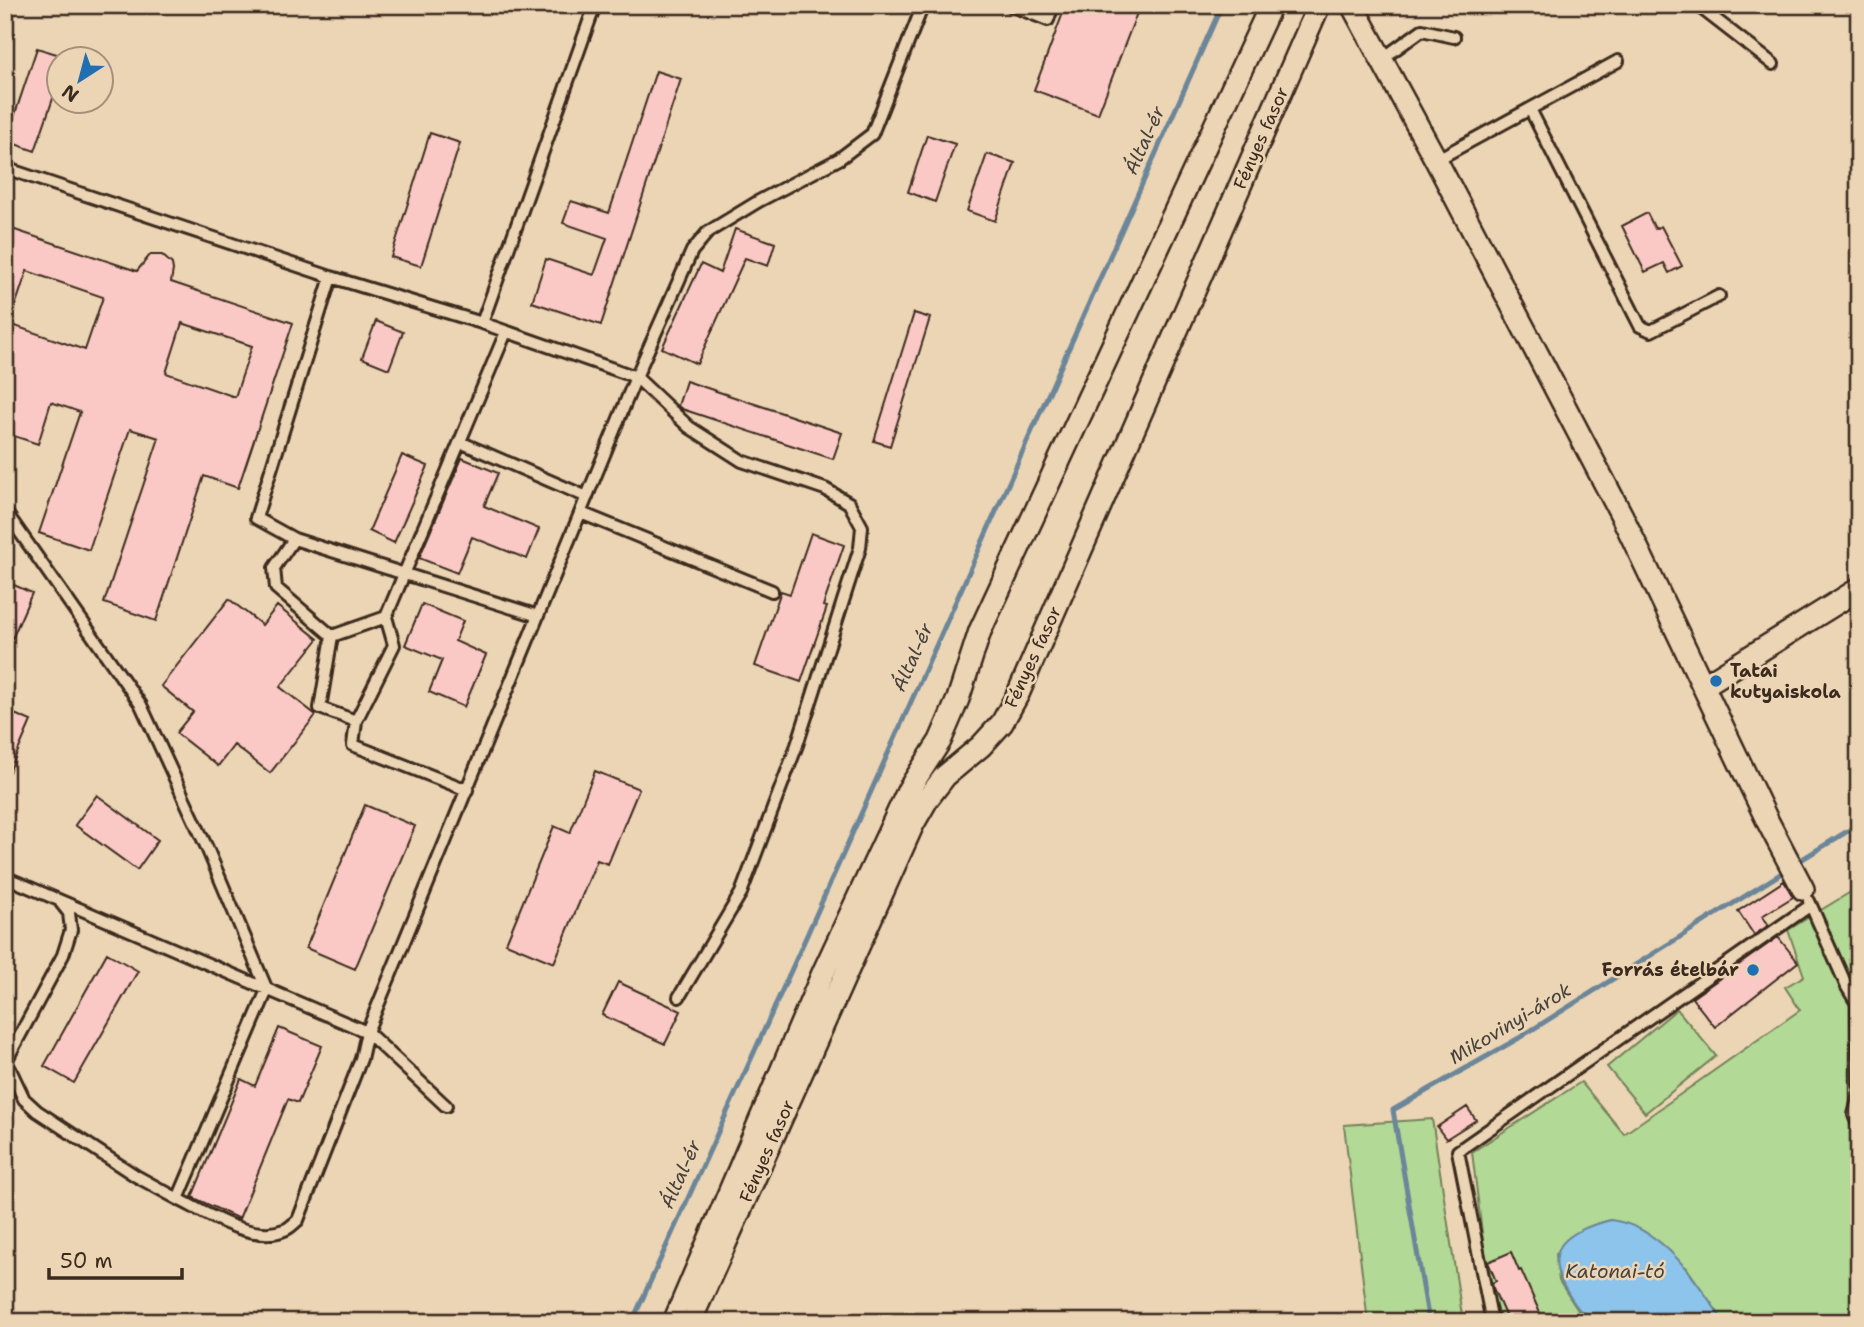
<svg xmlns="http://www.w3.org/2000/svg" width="1864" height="1327" viewBox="0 0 1864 1327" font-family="'Shantell Sans',sans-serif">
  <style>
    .green { fill: #b2d995; stroke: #76825a; stroke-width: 2 }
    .water { fill: #8cc4eb; stroke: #6c8699; stroke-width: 2 }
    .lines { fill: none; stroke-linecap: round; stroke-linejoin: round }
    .stream { stroke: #6c8699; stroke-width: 5 }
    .building { fill: #fac9c6; stroke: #3b2a1e; stroke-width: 2; fill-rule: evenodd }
    .lane-casing { stroke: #3b2a1e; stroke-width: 16 }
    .street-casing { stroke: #3b2a1e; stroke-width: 26 }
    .lane { stroke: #ecd5b5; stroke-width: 10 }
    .street { stroke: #ecd5b5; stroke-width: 21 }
    .poi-dot { fill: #1f6fb2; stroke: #ecd5b5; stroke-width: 2.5 }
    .labels { text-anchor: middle; stroke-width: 5; stroke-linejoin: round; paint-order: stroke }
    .street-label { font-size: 18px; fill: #3b2a1e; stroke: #ecd5b5 }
    .poi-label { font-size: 18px; font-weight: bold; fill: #3b2a1e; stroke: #ecd5b5; text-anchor: start }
    .water-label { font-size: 19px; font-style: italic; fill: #47413d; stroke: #ecd5b5 }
  </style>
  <rect width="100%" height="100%" fill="#ecd5b5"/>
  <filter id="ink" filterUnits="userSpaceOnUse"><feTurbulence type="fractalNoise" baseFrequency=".0143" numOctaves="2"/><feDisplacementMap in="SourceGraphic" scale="14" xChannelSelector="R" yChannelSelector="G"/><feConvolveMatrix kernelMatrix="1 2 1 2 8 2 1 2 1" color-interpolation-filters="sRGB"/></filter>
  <g filter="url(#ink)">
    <path class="green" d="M1859 887V1322H1724L1686 1267 1611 1220C1585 1226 1572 1232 1556 1254L1559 1281 1579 1312 1600 1322H1493L1472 1152 1581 1082 1624 1134 1800 1010 1785 987 1804 976 1788 930Z
      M1677 1009 1716 1056 1645 1113 1607 1067Z
      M1432 1119 1463 1322H1368L1344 1125Z"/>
    <path class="water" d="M1611 1220C1664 1227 1696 1281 1724 1322 1695 1322 1667 1322 1638 1322 1626 1322 1612 1324 1601 1322 1585 1319 1577 1308 1569 1295 1539 1249 1566 1231 1611 1220Z"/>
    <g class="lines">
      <path class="stream" d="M1796 863 1859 824
        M632 1322 794 964 1222 5
        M1429 1322 1393 1110 1519 1038 1788 869"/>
    </g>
    <path class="building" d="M1066 5H1140L1098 114 1034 90Z
      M37 48 60 55V78L35 151 6 141Z
      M656 71 681 79 601 325 532 302 546 259 594 275 607 238 563 223 571 201 609 213Z
      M430 133 460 143 421 266 391 257Z
      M927 135 955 144 935 202 908 192Z
      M987 154 1015 163 995 221 967 211Z
      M1647 213 1655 229 1661 226 1682 266 1669 273 1664 263 1645 272 1622 226Z
      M9 228 137 271 150 255H162L172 264 173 270 171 282 293 323 238 488 204 476 156 621 104 603 159 438 130 429 89 550 39 533 80 412 51 402 38 444 5 433V404L10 390H5V240ZM27 271 103 297 85 350 9 324ZM182 323 252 346 235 397 166 373Z
      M735 229 775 243 768 266 745 258 697 364 662 348 701 264 720 273Z
      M914 313 930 318 890 446 874 441Z
      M376 321 403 332 389 369 362 358Z
      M686 381 842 433 833 459 682 409 678 406Z
      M402 455 428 466 394 543 369 531Z
      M462 458 498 473 484 506 539 529 527 559 472 537 457 573 419 558Z
      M811 533 844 545 823 606 827 607 801 682 755 666 781 591 790 594Z
      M5 581 32 593 5 655Z
      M229 599 262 625 277 606 318 639 280 687 316 715 270 773 234 745 218 766 176 733 193 712 161 686Z
      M422 604 463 621 455 641 486 655 464 707 429 692 442 660 405 645Z
      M5 710 31 721 5 781Z
      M595 771 639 789 608 864 597 860 554 963 506 943 554 826 570 833Z
      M97 795 158 840 137 870 75 825Z
      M365 805 415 826 355 969 306 948Z
      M1784 881 1793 897 1762 916 1769 925 1754 935 1738 911Z
      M1778 937 1798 962 1715 1027 1692 998Z
      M107 953 138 971 74 1083 44 1066Z
      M618 982 681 1011 665 1044 602 1015Z
      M279 1028 322 1046 298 1103 288 1099 239 1219 192 1197 241 1079 255 1086Z
      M1467 1107 1476 1120 1446 1139 1437 1127Z
      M1511 1252 1519 1271 1521 1270 1544 1322H1508L1493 1288 1492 1283 1496 1281 1488 1262Z"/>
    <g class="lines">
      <defs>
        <path id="lane" d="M1010 5 1048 20 1053 5
          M1697 5 1773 64
          M1382 59 1422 30 1454 37
          M1530 109 1640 326 1651 331 1719 296
          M1436 160 1618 61
          M5 168 331 277 482 323 636 377 689 427 742 461 825 489 849 503 862 527 860 548 797 745 741 893 679 997
          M331 277 256 518 294 539 274 568 276 588 332 636 320 708 356 721 394 645 386 617 332 636
          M482 323 595 5
          M460 442 587 497
          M5 511 141 705 207 848 267 990 178 1199 136 1176 37 1111 24 1099 6 1061
          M581 513 772 591
          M294 539 538 616
          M386 617 506 332
          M356 721 353 745 467 790
          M5 877 367 1032 446 1106
          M1809 901 1847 987 1859 1007
          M1857 1005 1859 1085
          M5 1063 63 955 71 930 69 913 61 903
          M1859 1095 1854 1115 1859 1127
          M178 1199C206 1213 252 1243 284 1230 289 1229 294 1223 298 1220L361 1059 367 1032 636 377 692 251 708 232 759 201 839 159 872 134 923 5
          M1492 1322 1458 1151 1811 905"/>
        <path id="street" d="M1352 5 1436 160 1622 516 1768 822 1803 889
          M1703 686 1859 589
          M674 1322 823 973 909 789 940 741 958 699 980 631 1271 5
          M690 1322 913 824 928 798 945 776 981 746 1002 723 1018 694 1319 5"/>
      </defs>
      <use href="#lane" class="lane-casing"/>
      <use href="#street" class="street-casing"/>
      <use href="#lane" class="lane"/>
      <use href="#street" class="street"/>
    </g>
  </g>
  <g class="poi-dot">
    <circle cx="1716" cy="681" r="7"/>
    <circle cx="1753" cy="970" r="7"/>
  </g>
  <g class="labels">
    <g class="street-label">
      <text transform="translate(1261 138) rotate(-66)" y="6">Fényes fasor</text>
      <text transform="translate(1033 657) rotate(-65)" y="6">Fényes fasor</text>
      <text transform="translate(767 1151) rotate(-66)" y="6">Fényes fasor</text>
    </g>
    <g class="poi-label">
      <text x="1730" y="677">Tatai<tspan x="1730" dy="21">kutyaiskola</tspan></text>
      <text x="1739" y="976" text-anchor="end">Forrás ételbár</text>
    </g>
    <g class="water-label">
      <text transform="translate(1144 140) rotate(-66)" y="7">Által-ér</text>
      <text transform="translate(912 657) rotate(-66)" y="7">Által-ér</text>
      <text transform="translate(1510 1023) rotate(-31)" y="7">Mikovinyi-árok</text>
      <text transform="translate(680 1174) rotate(-66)" y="7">Által-ér</text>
      <text x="1615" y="1278">Katonai-tó</text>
    </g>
  </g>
  <rect width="1864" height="1327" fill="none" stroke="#ecd5b5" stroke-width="28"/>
  <rect x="14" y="14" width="1836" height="1299" fill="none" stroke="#3b2a1e" stroke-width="2.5" filter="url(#ink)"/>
  <g transform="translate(80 80) rotate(216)"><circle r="33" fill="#ecd5b5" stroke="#a59179" stroke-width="2"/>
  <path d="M0-5L12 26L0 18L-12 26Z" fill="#1f6fb2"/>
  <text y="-10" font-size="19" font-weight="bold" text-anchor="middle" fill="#3b2a1e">N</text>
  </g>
  <path d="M49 1268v10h133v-10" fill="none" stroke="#3b2a1e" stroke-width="3.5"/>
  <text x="60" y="1268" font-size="21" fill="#3b2a1e" stroke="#ecd5b5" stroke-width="5" paint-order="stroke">50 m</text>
</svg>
